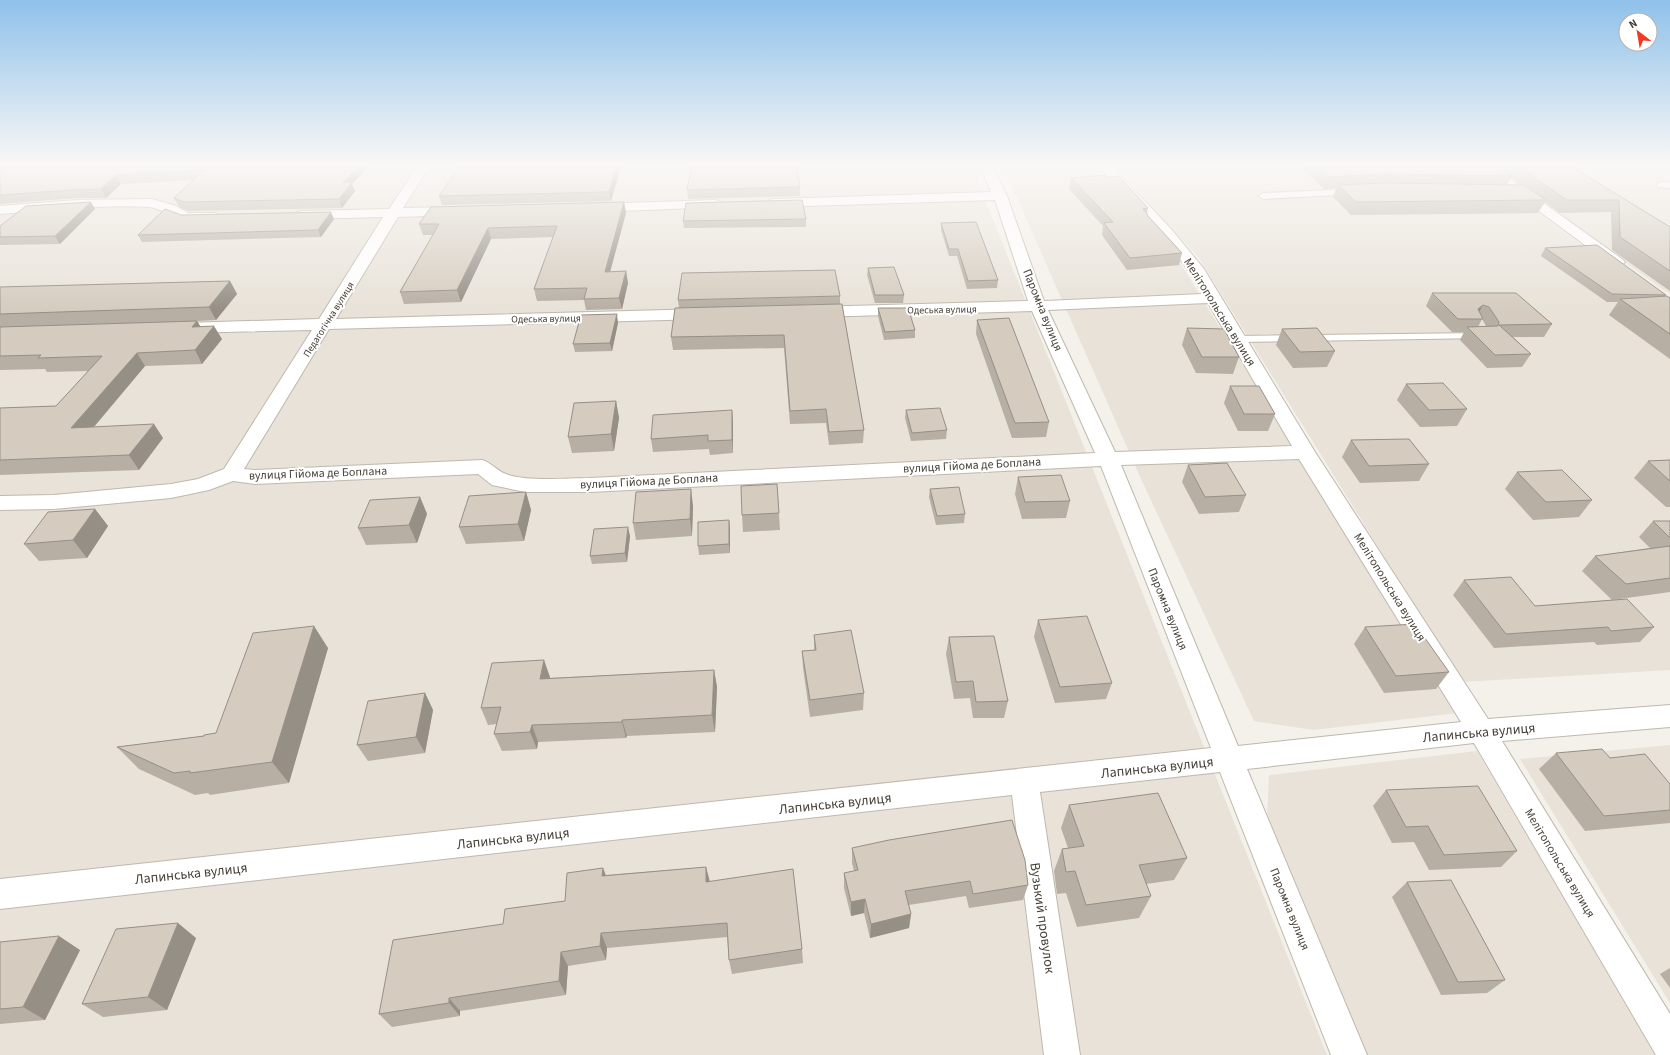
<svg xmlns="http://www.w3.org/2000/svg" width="1670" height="1055" viewBox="0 0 1670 1055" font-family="'Source Sans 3',sans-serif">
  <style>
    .residential { fill: #e8e2d8 }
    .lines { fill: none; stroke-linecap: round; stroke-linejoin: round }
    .lane-casing { stroke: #bfb8ac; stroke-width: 2 }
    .street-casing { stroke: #bfb8ac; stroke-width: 2 }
    .lane { fill: #fff; fill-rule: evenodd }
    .street { fill: #fff; fill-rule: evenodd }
    .wall { fill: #b7afa4; fill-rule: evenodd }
    .shaded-wall { fill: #958f86 }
    .building { fill: #d5ccbf; stroke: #958f86 }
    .labels { text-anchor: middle; stroke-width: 4; stroke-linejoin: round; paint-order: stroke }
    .far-street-label { font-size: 10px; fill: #484138; stroke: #fff }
    .street-label { font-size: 12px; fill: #484138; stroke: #fff }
    .near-street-label { font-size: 14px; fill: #484138; stroke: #fff }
  </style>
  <rect width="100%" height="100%" fill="#f4f0ea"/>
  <path class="residential" d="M0 164H971L1327 1055H0Z
    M1002 164H1094L1176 256 1282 429 1466 712 1314 730 1254 721 1142 481Z
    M1114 164H1472L1670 310V670L1462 682 1199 258Z
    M1490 164H1670V294L1659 287Z
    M1670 745V1003L1520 759Z
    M1477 751 1655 1055H1367L1267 823 1269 775Z"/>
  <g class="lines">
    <defs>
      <path id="lane" d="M1661 182H1670V188L1658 187 1657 185 1658 183Z
        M1353 189 1356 190 1357 192 1356 194 1263 199 1259 196 1263 193Z
        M1481 333 1486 336 1485 338 1237 342 1232 339 1237 336Z"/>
      <path id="street" d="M419 164H431L403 208 457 207 462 208 464 211 462 214 457 215 398 217 336 319 704 309 710 310 712 314 710 318 704 319 329 329 244 469 255 470 482 460C492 463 497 471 506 474 526 482 567 478 590 478L1095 453 1032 311 814 317 808 316 806 312 808 308 814 307 1028 301 995 200 774 207 769 206 767 203 769 200 774 199 991 192 979 164H991L1007 196 1044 301 1203 294 1189 271 1162 236 1097 164H1110L1172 230 1204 269 1315 452 1488 719 1670 705V727L1502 741 1670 1014V1055H1656L1474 743 1247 769 1367 1055H1331L1220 772 1040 792 1080 1055H1044L1012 795 0 909V879L1211 748 1101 466 590 492H525L492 485 478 474 255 484 233 481 209 490 171 498 54 509 0 510V496L54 495 171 484 198 479 224 469 312 330 184 333 178 332 176 328 178 324 184 323 319 319 383 217 302 219 297 218 295 215 297 212 302 211 389 209ZM1208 303 1292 446 1115 452 1048 310ZM1299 459 1461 722 1238 746 1121 465Z
        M1475 164H1489L1622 259 1625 262 1622 265 1617 267 1612 265Z
        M152 199 176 206 188 213H216L218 216 216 219C207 221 189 224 180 220 169 216 161 208 149 207 101 204 48 210 0 214V206L77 200Z
        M715 200 720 201 722 204 720 207 596 212 591 211 589 208 591 205 596 204Z"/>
    </defs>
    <use href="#lane" class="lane-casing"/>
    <use href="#street" class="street-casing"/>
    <use href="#lane" class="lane"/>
    <use href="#street" class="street"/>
  </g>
  <path class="wall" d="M0 164H371L352 184 355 191 342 208 188 211 179 207 174 198 194 180 121 184 106 198H77L0 204Z
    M461 164H622L611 201 442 205 439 196Z
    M1298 164H1567L1670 227V291L1612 250 1611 212 1560 213 1545 202 1538 213 1351 215 1333 197 1336 188 1324 189ZM1511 178 1521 185H1507Z
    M1107 177 1148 208 1147 214 1148 215V216L1182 253 1179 265 1127 270 1102 235 1103 226 1069 189 1071 178Z
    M800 187V196L688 199 687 190Z
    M91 202 95 209 60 244 0 245V226Z
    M624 202 626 213 610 272 626 271 628 283 622 309 586 310 584 300 537 301 534 289 553 237 491 239 461 302 404 304 400 292 433 235H423L419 224Z
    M181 215 334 219 321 237 142 242 138 235Z
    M806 219V227L684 228 683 221Z
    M941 223 998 280 997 288 967 289 957 256H949L941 230Z
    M1545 248 1666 295 1665 296 1670 298V359L1609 315 1618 302H1607L1541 256Z
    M868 268 904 295 903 303H875L867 275Z
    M230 281 237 294 216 320 197 321 200 326 222 339 202 364 145 366 94 427 163 438 139 470 0 475V408L56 406 89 371 47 372 45 369 0 370V287Z
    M1432 293H1516L1552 324 1544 337H1513L1531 354 1522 367 1487 368 1460 340 1464 332H1452L1426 306ZM1482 319 1486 326 1478 327Z
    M840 296V304L679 308 678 300Z
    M842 304 864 430 863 443 829 445 826 423 790 424 784 348 673 350 671 337Z
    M878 308 915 330V338L884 340 878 316Z
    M977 320 1049 422 1046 437 1012 438 976 334Z
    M618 323 612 351 575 352 573 344Z
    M1187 328 1239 357 1233 374 1196 373 1182 345Z
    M1282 329 1335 351 1327 367 1293 368 1276 345Z
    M1406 384 1467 409 1457 426 1420 427 1397 400Z
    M1230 386 1275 414 1268 431H1238L1224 403Z
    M616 401 619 418 614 451 572 453 568 437Z
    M732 410 733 423V453L710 455 709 449 653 452 651 439Z
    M906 410 947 430 946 439 911 441 905 418Z
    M1351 440 1429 464 1419 481 1360 483 1342 457Z
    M1670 460V507H1666L1634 478 1648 461Z
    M1188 465 1246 495 1239 512 1199 514 1182 482Z
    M1517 472 1592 500 1579 517 1533 520 1505 489Z
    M1018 477 1070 501 1066 518 1022 519 1015 494Z
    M777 484 780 530 743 532 742 515Z
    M930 489 965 514 964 523 936 525 929 497Z
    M526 492 531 510 524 541 466 544 459 527Z
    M420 497 427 514 417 543 366 545 358 528Z
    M693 506 692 536 636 540 633 523Z
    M95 509 108 526 87 558 39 561 24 544Z
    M729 520 730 529V553L699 555 698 546Z
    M1653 521H1670V592L1612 600 1654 627 1640 642 1597 645 1594 642 1494 648 1453 595 1464 580 1535 606 1612 600 1582 571 1595 556 1650 548 1639 537Z
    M630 536 627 562 592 564 590 556Z
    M1038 620 1112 683 1106 699 1055 703 1034 637Z
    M1365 627 1449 672 1436 689 1384 693 1354 644Z
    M814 635 864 693 863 710 810 717 803 668 802 651 814 650Z
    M949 637 1008 701 1004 718H973L970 698 954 699 946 654Z
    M328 648 289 783 210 795 208 793 195 795 139 769 117 747 204 736 216 733Z
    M714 670 717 687 715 732 627 736 626 738 538 742 537 749 502 751 494 734 497 724 488 725 481 708 550 677V678Z
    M425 693 433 710 425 753 368 761 357 745Z
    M1556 753 1610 758 1670 784V823L1585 831 1539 769Z
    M1386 790 1517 851 1501 867 1429 870 1414 842 1392 843 1373 806Z
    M1069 805 1187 858 1174 880 1146 884 1151 896 1139 918 1077 927 1066 893 1057 894 1054 871 1062 849 1068 848 1061 828Z
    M852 848 1028 885 1023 900 969 908 966 896 909 905 911 914 909 928 870 938 864 913 851 916 844 888V873L854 871 852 863Z
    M706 867 709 881 802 949 803 963 732 974 729 960 727 937 607 948 606 960 568 966 566 995 460 1011V1016L392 1027 379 1014 503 924 565 901 606 875Z
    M1407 882 1505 980 1487 993 1441 995 1392 897Z
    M196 938 167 1010 103 1017 82 1004Z
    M0 942 80 950 45 1020 0 1024Z
    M1670 968V988L1660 974Z"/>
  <path class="shaded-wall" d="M360 164H371L352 184 355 191 342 208 339 199 343 183Z
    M617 164H622L611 201 609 192Z
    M116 175 121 184 106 198 101 189Z
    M91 202 95 209 60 244 55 236Z
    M624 202 626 213 607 283 605 272Z
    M331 212 334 219 321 237 318 230Z
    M488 228 491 239 461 302 457 290Z
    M626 271 628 283 622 309 619 298Z
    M230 281 237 294 216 320 209 307Z
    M1483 305 1476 318 1478 309Z
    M617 314 618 323 612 351 610 343Z
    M197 321 205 334 192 327Z
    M214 326 222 339 202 364 195 350Z
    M137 353 145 366 81 442 71 428Z
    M616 401 619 418 614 451 611 434Z
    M732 410 733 423V453L732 440Z
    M154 424 163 438 139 470 129 455Z
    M691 489 693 506 692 536 690 519Z
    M526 492 531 510 524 541 518 524Z
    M420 497 427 514 417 543 409 525Z
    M95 509 108 526 87 558 73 540Z
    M729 520 730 529V553L729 544Z
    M628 527 630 536 627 562 625 553Z
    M314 626 328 648 289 783 272 762Z
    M544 660 550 677 547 696 540 679Z
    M714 670 717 687 715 732 712 715Z
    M425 693 433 710 425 753 416 737Z
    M622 720 627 736 626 738 622 722Z
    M532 725 538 742 537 749 530 732Z
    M706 867 710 882H706Z
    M603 868 609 883 602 876Z
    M865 899 864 913 851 916V902Z
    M911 914 909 928 870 938 871 924Z
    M178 923 196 938 167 1010 148 997Z
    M601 933 607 948 606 960 600 946Z
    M59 936 80 950 45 1020 23 1007Z
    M561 952 568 966 566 995 559 981Z
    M449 998 460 1011V1016L449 1003Z"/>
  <path class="building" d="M0 164H360L343 183 352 182 339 199 184 202 174 198 204 170 116 175 101 189 72 190 0 195Z
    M461 164H617L609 192 439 196Z
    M692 164H796L800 187 687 190Z
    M1315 164H1494L1512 176 1383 174 1329 177Z
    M1514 164H1567L1670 227V271L1620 237 1619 200H1567Z
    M1105 175 1107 177 1119 176 1148 208 1143 209 1148 215H1147L1182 253 1130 258 1104 223 1113 222 1071 178Z
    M1383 183 1524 185 1546 200 1356 202 1338 185Z
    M802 200 806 219 683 221 686 203Z
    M91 202 55 236 0 237V226L26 206Z
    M624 202 605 272 626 271 619 298 584 299 587 288 534 289 557 226 488 228 457 290 400 292 439 224H419L431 207Z
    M165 209 181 215 331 212 318 230 138 235Z
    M976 222 998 280 968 281 958 249H949L941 223Z
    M1597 245 1666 295 1612 294 1545 248Z
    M894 267 904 295H875L868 268Z
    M835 270 840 296 678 300 682 273Z
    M230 281 209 307 0 314V287Z
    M1432 293H1516L1552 324 1499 325 1531 354 1495 355 1467 327 1498 326 1499 322 1489 307 1483 305 1478 309 1483 319H1458Z
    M1667 296 1670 298V334L1620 299Z
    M842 304 864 430 829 432 826 409 790 411 784 335 671 337 675 308Z
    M878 308H908L915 330 885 332Z
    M617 314 610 343 573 344 581 315Z
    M1009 318 1049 422 1015 423 977 320Z
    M197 321 192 327 214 326 195 350 137 353 71 428 154 424 129 455 0 460V408L56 406 102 356 38 358 41 355 0 356V327Z
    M1187 328 1224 329 1239 357H1202Z
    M1317 328 1335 351 1300 352 1282 329Z
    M1443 383 1467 409 1429 410 1406 384Z
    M1230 386H1259L1275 414H1244Z
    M616 401 611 434 568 437 574 403Z
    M940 408 947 430 912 433 906 410Z
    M732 410V440L708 441V435L651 439 653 415Z
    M1409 439 1429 464 1369 466 1351 440Z
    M1670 460V481L1648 461Z
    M1227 463 1246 495 1205 497 1188 465Z
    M1562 470 1592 500 1546 502 1517 472Z
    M1061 475 1070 501 1025 502 1018 477Z
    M777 484 779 513 742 515 741 486Z
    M959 487 965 514 937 516 930 489Z
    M691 489 690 519 633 523 636 492Z
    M526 492 518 524 459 527 469 496Z
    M420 497 409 525 358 528 370 500Z
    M95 509 73 540 24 544 48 512Z
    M729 520V544L698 546V522Z
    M1653 521H1670V538Z
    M628 527 625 553 590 556 594 529Z
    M1670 546V578L1626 584 1595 556Z
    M1511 577 1535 606 1627 599 1654 627 1611 631 1608 627 1506 634 1464 580Z
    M1087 616 1112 683 1060 687 1038 620Z
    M1415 624 1449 672 1396 676 1365 627Z
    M314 626 272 762 190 773V771L174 773 117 747 204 736V735L216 733 253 633Z
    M851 630 864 693 810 700 802 651 816 650 814 635Z
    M994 636 1008 701 976 702 973 681 956 682 949 637Z
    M544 660 540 679 714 670 712 715 622 720V722L532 725 530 732 494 734 501 707 481 708 492 663Z
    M425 693 416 737 357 745 368 701Z
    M1602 749 1610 758 1645 754 1670 784V810L1604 816 1556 753Z
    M1478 786 1517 851 1444 855 1428 826 1406 827 1386 790Z
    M1158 793 1187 858 1139 865 1151 896 1086 905 1075 871 1066 872 1062 849 1084 846 1069 805Z
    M1012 820 1025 860 1028 885 973 894 970 881 905 891 911 914 871 924 865 899 851 902 844 873 858 870 852 848 889 840Z
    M706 867V882L793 869 802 949 729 960 727 923 601 933 600 946 561 952 559 981 449 998V1003L379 1014 393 940 503 924 505 909 565 901 567 873 603 868 602 876Z
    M1451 880 1505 980 1458 982 1407 882Z
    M178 923 148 997 82 1004 116 929Z
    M59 936 23 1007 0 1009V942Z"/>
  <linearGradient id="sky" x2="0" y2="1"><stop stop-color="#8fc1ea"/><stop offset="0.53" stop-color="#faf8f6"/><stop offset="1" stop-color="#faf8f6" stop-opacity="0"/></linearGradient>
  <rect width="1670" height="311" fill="url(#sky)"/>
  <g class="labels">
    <g class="far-street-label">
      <text transform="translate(942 309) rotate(-1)" y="4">Одеська вулиця</text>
      <text transform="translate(546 318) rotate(-1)" y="4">Одеська вулиця</text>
      <text transform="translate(328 319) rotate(-58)" y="4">Педагогічна вулиця</text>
    </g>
    <g class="street-label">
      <text transform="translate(1043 310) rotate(68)" y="4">Паромна вулиця</text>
      <text transform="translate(1220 312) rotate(58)" y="4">Мелітопольська вулиця</text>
      <text transform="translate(972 465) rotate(-3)" y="4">вулиця Гійома де Боплана</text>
      <text transform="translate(318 473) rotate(-2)" y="4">вулиця Гійома де Боплана</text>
      <text transform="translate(649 481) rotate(-3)" y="4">вулиця Гійома де Боплана</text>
      <text transform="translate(1390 587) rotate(58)" y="4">Мелітопольська вулиця</text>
      <text transform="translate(1168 609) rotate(68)" y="4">Паромна вулиця</text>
      <text transform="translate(1560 863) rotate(59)" y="4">Мелітопольська вулиця</text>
      <text transform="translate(1290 909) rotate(68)" y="4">Паромна вулиця</text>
    </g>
    <g class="near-street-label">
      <text transform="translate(1479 732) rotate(-5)" y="5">Лапинська вулиця</text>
      <text transform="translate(1157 767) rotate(-6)" y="5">Лапинська вулиця</text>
      <text transform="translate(835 803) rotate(-6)" y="5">Лапинська вулиця</text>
      <text transform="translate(513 838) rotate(-6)" y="5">Лапинська вулиця</text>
      <text transform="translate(191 873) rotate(-6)" y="5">Лапинська вулиця</text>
      <text transform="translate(1043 918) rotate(82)" y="5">Вузький провулок</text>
    </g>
  </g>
  <g transform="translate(1638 32) rotate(329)"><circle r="19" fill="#ffffff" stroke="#b6b3af"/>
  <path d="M0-3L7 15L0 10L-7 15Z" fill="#f13923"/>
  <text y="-6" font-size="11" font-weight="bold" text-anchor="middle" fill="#484138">N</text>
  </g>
</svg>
